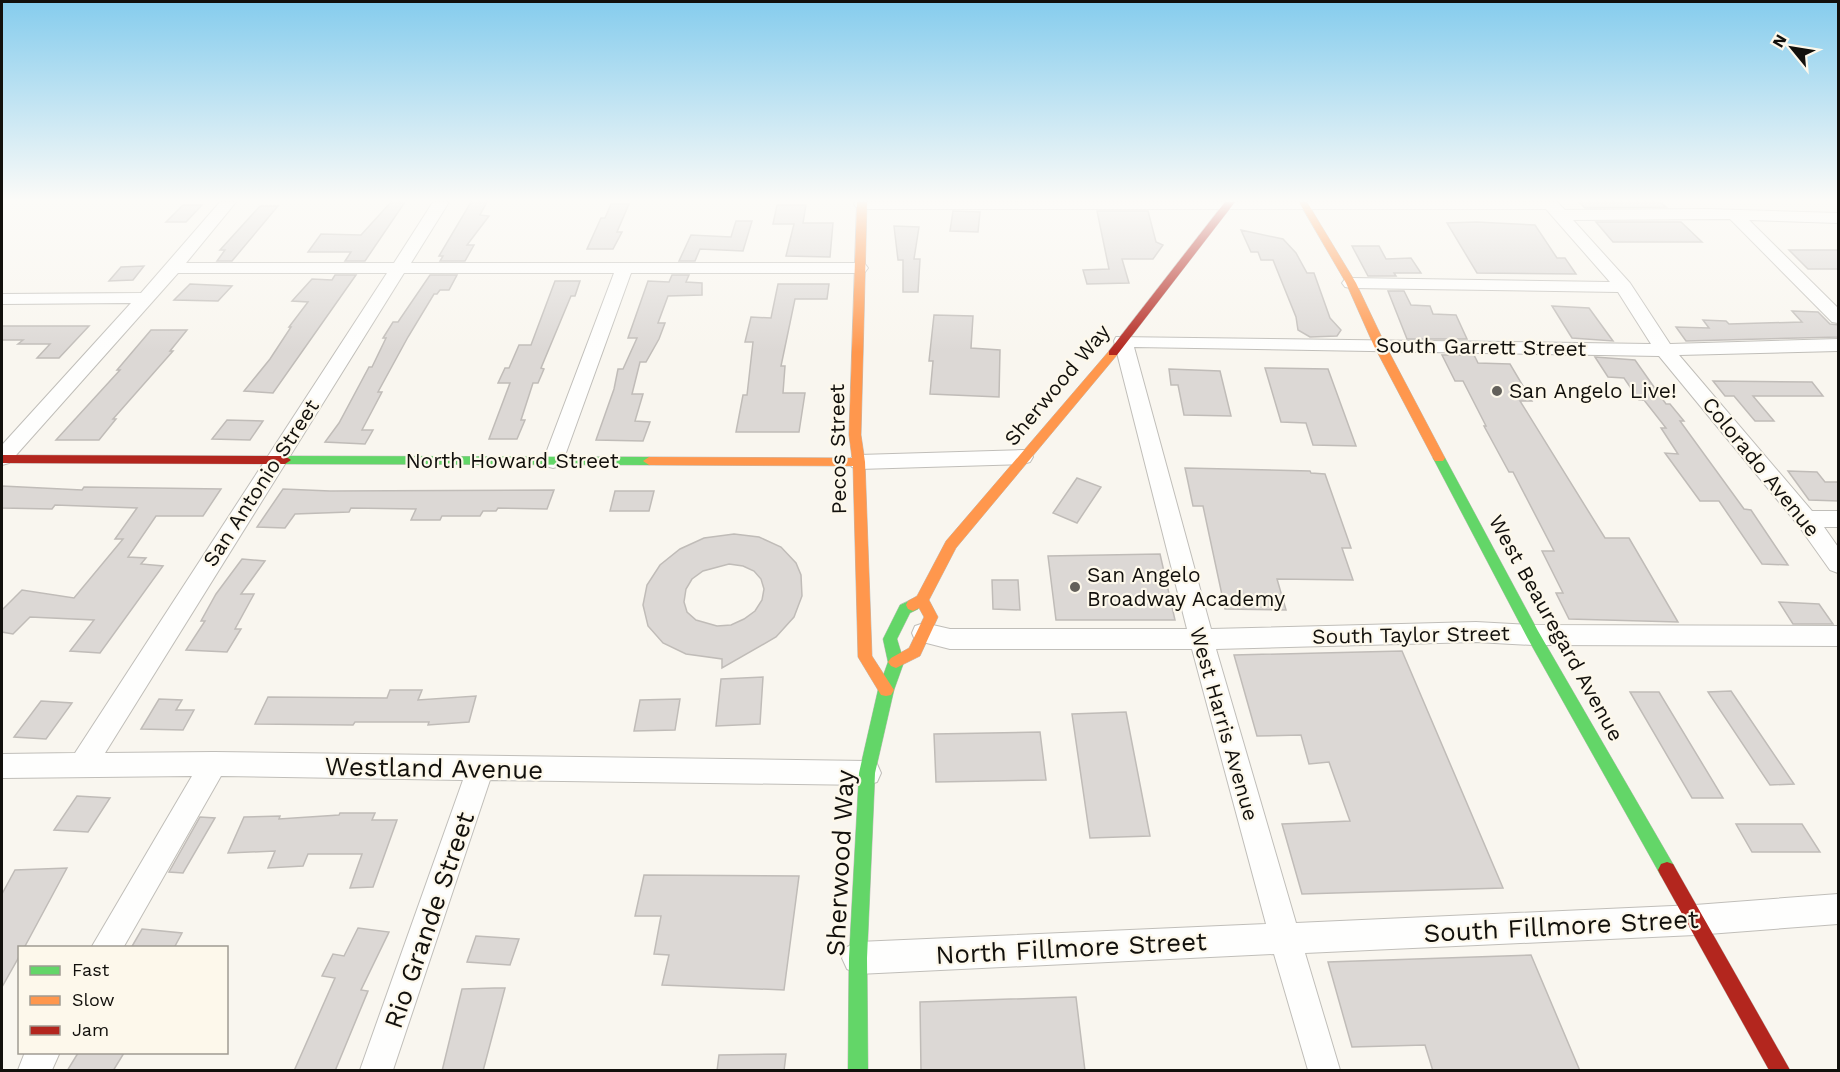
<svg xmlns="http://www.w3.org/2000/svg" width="1840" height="1072" viewBox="0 0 1840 1072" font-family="'Work Sans',sans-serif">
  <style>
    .building { fill: #dcd8d5; stroke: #c0bcb8; stroke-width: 1.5; fill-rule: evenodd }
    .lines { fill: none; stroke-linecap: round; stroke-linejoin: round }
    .street-casing { stroke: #c0beb9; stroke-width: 2 }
    .fast-casing { stroke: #c0beb9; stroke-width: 1 }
    .slow-casing { stroke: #c0beb9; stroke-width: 1 }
    .jam-casing { stroke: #c0beb9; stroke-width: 1 }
    .street { fill: #fefefd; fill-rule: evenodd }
    .fast { fill: #63d668; fill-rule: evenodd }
    .slow { fill: #ff974d; fill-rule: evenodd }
    .jam { fill: #b3261e; fill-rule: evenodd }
    .poi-dot { fill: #63605b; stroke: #fdf8eb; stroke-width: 2 }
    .labels { text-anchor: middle; stroke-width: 4.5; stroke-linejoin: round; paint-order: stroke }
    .street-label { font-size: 21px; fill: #12100c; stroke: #fdf8eb }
    .poi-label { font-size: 21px; fill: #12100c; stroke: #fdf8eb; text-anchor: start }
    .near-street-label { font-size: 26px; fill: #12100c; stroke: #fdf8eb }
  </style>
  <rect width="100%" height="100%" fill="#f9f6ef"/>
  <path class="building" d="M391 202H405L365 261H345L351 252H308L321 234 361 235Z
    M471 202H487L480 215 489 216 467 245H474L465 261H440L443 256H439Z
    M1579 202H1660L1666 207 1585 208Z
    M611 204H629L617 232H622L613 249H587L601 218H605Z
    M183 205H202L186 222H166Z
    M777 205H806L803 223H833L830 257 786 256 794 224H773Z
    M260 206H278L232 261H217L225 250H220Z
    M953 211 980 212 978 232 950 231Z
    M1097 211H1148L1156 242 1163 245 1153 259H1122L1129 283 1087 284 1083 270 1109 269Z
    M736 221H752L743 251 700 249 695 261H679L691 235 731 237Z
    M1476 222 1535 225 1557 258H1565L1576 274 1477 273 1447 223Z
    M1596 222H1681L1702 242H1613Z
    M894 226 919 227 914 259H920L918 292H903V260H898Z
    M1241 230 1283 239 1296 253 1307 273H1314L1330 318 1341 330 1337 336 1310 337 1298 330 1296 317 1273 260H1261L1258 252H1251Z
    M1352 246H1379L1386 259 1411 258 1421 273H1394L1396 276H1368Z
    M1789 250H1839V269H1808Z
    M144 266 133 280 109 281 121 267Z
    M335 275H356L273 393 244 391 270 359 291 327H289L308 302 292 301 312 279 332 280Z
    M430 275H457L449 290H440L437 294H434L408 337 378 392H382L362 430H373L365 444 325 442 339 423 369 367H372L386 338H383L393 322H398Z
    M672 275H689L686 282 702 283V295L668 296 658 323H665L659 339 646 362H640L632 394H643L635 421 650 422 643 441 596 440 614 389 618 369H623L637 338H628L648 281 669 282Z
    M555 281H580L575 296H571L541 368 544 369 538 383H533L521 420H525L517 439H489L510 383H498L505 368H509L519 345H531Z
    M190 284 232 286 218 301 174 300Z
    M778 284H829L827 299H795L781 366H785L783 393H805L799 432H736L743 395H747L753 342H745L751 317 771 318Z
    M1388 291H1404L1411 305 1430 306 1433 314 1456 315 1467 339H1407Z
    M1552 306 1589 308 1613 341 1572 338Z
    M1792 311 1818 312 1830 324 1839 325V337L1686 341 1676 327 1709 328 1703 320 1726 321 1729 324 1802 322Z
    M934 315 973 316 971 348 1000 350 999 397 930 394 933 361H929Z
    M2 326H89L59 358H37L50 344H18L23 340H2Z
    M151 330H187L170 351H173L113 419H116L99 440H56L120 370H117Z
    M1442 355H1474L1478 363 1510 364 1532 401H1520L1605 538H1629L1678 622 1569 619 1556 593H1563L1542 551H1554L1513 472H1509L1484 426H1486L1463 381H1455Z
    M1595 357 1635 360 1666 404H1670L1684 421H1680L1744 509 1751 510 1788 565 1762 564 1719 501H1700L1665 453 1678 454 1661 428H1666L1644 400H1639L1624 378 1608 377Z
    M1265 368 1328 369 1356 446 1313 445 1306 423 1281 422Z
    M1169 369 1220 371 1231 416 1184 415 1178 385H1171Z
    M1713 381 1812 382 1823 396H1753L1774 421H1755L1734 396H1725Z
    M227 420 263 421 250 440 212 439Z
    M1185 468 1310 471 1311 473 1325 474 1351 548H1342L1353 580 1277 579 1286 610 1225 609 1203 506H1193Z
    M1788 471 1817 472 1825 482H1839V501L1809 500Z
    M1077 478 1101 487 1077 523 1053 513Z
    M2 486 82 490 84 487 221 489 203 516H156L128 557 146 558 141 564 163 566 100 653 70 651 94 620 30 617 13 634 2 632V610L22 590 74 598 123 539H115L137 508 55 505 52 509 2 508Z
    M283 489 330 491 554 490 547 509 498 508 496 511H483L480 516H442L440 520H411L416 509 351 508 349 512 295 514 285 528 257 527Z
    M615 491H654L649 511H610Z
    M734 534 759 537 781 547 796 563 801 575 802 596 794 617 776 637 722 668V659L686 654 663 643 648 626 643 605 647 585 660 565 680 549 704 538ZM729 564 743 566 754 571 761 579 764 589 762 600 755 611 744 619 731 625 717 626 696 620 687 612 684 602 686 589 692 579 703 571Z
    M1160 554 1175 620H1056L1048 556Z
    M242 559 265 561 241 594H254L235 629H241L227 652 186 650 205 621H201L216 594Z
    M992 580H1018L1020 610 993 609Z
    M1779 602 1819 604 1833 624H1793Z
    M1402 651 1503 888 1302 894 1282 824 1350 821 1329 762 1309 764 1301 735 1257 736 1234 655Z
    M763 677 760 724 716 726 721 679Z
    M390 690H422L418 700 476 696 469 722 428 725 429 722H355L353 725 255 724 268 697 387 698Z
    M1731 691 1794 784 1770 785 1708 692Z
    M1630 692H1659L1723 798H1692Z
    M159 699 182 700 176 710H194L183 730 141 729Z
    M680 699 675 730 634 731 640 700Z
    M41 701 72 703 46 739 14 737Z
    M1126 712 1150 836 1090 838 1072 714Z
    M1040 732 1046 780 936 782 934 734Z
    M77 796 110 798 88 832 54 830Z
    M340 813H375L372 820H397L373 887 350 888 362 854H308L303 866 268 868 275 851 228 853 244 817 280 816 279 819 339 815Z
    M200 817 215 818 183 873 169 872Z
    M1736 824H1802L1820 852H1752Z
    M67 868 24 948H20V955L2 987V894L15 870Z
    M644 875 799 876 784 990 662 985 669 955 654 954 661 916H635Z
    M358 928 389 932 361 990 368 991 335 1071H294L335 978 322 976 333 954 344 956Z
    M142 929 182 933 174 948H131Z
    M476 936 519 939 510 965 467 962Z
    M1531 955 1580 1071H1433L1425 1045 1352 1047 1328 962Z
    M494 988H505L483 1071H442L462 989Z
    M1076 997 1085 1071H921L920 1002Z
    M78 1053H124L113 1071H67Z
    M786 1054 784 1071H717L719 1055Z"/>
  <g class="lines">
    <defs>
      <path id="street" d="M220 202H236L186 263H394L433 202H449L411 263H859L865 264 868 268 865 272 859 273H631L563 461 560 466 553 468 546 466 543 461 614 273H404L105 753 214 752 867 761 877 764 881 773 877 782 867 785 490 780 393 1070H360L463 780 221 776 123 948H91L192 776 2 778V754L75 753 387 273H178L9 463 2 465V445L131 303 2 304V294L141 293Z
        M856 202H1557L1565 210 1709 209 1838 213V223L1749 220 1838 308V323L1832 322 1730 219 1573 220 1630 283 1670 344 1838 339V351L1679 355 1812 511H1838V527H1824L1838 547V573L1830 570 1798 525 1659 356 1134 347 1211 629 1476 622 1533 625 1838 626V646L1533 645 1476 642 1216 649 1296 923 1695 905 1838 894V924L1695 935 1305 953 1340 1070H1308L1274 954 858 974 847 969 842 958 847 947 858 942 1266 924 1192 649H950L915 640 912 633 915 626 924 623 950 629H1187L1114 341 1116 337 1651 344 1618 292 1351 288 1345 287 1342 283 1345 279 1351 278 1610 282 1546 209H862L856 207 854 204Z
        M1023 450 1030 452 1033 457 1030 462 1023 464 859 469 852 467 848 462 852 457 859 455Z
        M25 1052H60L52 1070H18Z"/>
      <path id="fast" d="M1439 454 1445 458 1538 631 1673 864 1676 870 1673 876 1667 878 1661 876 1528 639 1433 458Z
        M285 456 649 457 655 461 649 465 285 464 279 460Z
        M913 599 918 601 920 605 918 609 910 613 897 639 904 662 894 690 875 773 867 958 868 1070H848L849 958 859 773 878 690 888 662 883 639 900 605Z"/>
      <path id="slow" d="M857 202H867L861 435 865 462 872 656 894 690 891 695 886 696 881 695 858 657 853 466 649 465 643 461 649 457 852 458 849 435Z
        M1299 202H1307L1356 283 1386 346 1445 458 1443 461H1435L1433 458 1374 346 1346 283Z
        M1113 349 1117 351V355L956 548 929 600 938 617 920 656 896 668 891 666 888 662 891 658 909 648 924 617 919 608 913 611 908 609 906 605 908 601 917 596 946 541 1109 351Z"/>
      <path id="jam" d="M1225 202H1235L1117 355H1109V351Z
        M2 455 285 456 291 460 285 464 2 463Z
        M1667 862 1673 864 1790 1070H1769L1661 876 1658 870 1661 864Z"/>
    </defs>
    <use href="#street" class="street-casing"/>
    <use href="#fast" class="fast-casing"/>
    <use href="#slow" class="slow-casing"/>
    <use href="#jam" class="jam-casing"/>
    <use href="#street" class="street"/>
    <use href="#fast" class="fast"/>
    <use href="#slow" class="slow"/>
    <use href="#jam" class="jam"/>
  </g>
  <linearGradient id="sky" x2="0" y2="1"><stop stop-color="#85cced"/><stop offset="0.57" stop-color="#fcfbf8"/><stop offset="1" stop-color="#fcfbf8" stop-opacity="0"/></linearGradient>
  <rect width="1840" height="352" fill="url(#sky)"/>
  <g class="poi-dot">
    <circle cx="1497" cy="391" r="6"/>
    <circle cx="1075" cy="587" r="6"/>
  </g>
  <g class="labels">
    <g class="street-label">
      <text transform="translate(1481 347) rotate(1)" y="7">South Garrett Street</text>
      <text transform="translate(1057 385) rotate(-50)" y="7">Sherwood Way</text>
      <text transform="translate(838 449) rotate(-91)" y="7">Pecos Street</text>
      <text x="512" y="468">North Howard Street</text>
      <text transform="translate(1761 467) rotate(51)" y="7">Colorado Avenue</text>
      <text transform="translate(261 483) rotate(-57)" y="7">San Antonio Street</text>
      <text transform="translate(1556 628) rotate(61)" y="7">West Beauregard Avenue</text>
      <text transform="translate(1411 635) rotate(-1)" y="7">South Taylor Street</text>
      <text transform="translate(1224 724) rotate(74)" y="7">West Harris Avenue</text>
    </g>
    <g class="poi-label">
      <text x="1509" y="398">San Angelo Live!</text>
      <text x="1087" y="582">San Angelo<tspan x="1087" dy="24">Broadway Academy</tspan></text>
    </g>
    <g class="near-street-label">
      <text transform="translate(434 768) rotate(1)" y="9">Westland Avenue</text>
      <text transform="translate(840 863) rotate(-87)" y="9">Sherwood Way</text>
      <text transform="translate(429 920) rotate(-71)" y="9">Rio Grande Street</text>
      <text transform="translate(1561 926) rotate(-3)" y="9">South Fillmore Street</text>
      <text transform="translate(1071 948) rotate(-3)" y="9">North Fillmore Street</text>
    </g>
  </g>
  <rect width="1840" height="1072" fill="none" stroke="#12100c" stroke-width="6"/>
  <rect x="18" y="946" width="210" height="108" fill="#fdf8eb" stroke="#9f9b92" stroke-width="1.5"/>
  <rect x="30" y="966" width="30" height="9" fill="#63d668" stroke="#9f9b92" stroke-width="1.5"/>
  <text x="72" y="976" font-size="18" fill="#12100c">Fast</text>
  <rect x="30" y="996" width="30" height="9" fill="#ff974d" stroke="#9f9b92" stroke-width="1.5"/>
  <text x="72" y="1006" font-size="18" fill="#12100c">Slow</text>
  <rect x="30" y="1026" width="30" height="9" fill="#b3261e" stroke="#9f9b92" stroke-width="1.5"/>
  <text x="72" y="1036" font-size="18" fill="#12100c">Jam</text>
  <g transform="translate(1792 48) rotate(300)" stroke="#fdf8eb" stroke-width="4.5" paint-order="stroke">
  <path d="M0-4.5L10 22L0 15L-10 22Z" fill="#12100c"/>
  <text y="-9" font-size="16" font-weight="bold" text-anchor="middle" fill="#12100c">N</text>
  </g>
</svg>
